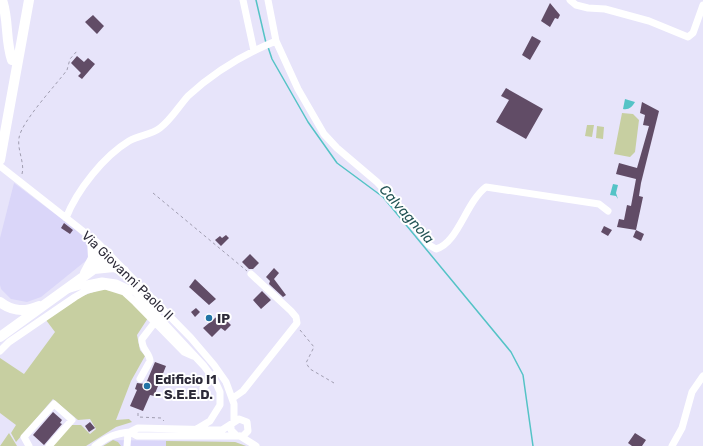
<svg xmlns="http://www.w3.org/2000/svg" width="703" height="446" viewBox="0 0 703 446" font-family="Rubik,sans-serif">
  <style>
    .built { fill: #dad6f9 }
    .green { fill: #c7cfa1 }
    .water { fill: #54c3c6 }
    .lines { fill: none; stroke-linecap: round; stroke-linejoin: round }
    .stream { stroke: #54c3c6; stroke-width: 1.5 }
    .building { fill: #614c66 }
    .path { stroke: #a09db0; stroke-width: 1; stroke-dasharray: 3 3; stroke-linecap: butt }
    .minor { stroke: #fff; stroke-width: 7 }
    .highway { stroke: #fff; stroke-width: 10 }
    .poi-dot { fill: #2274a5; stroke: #fff; stroke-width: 1.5 }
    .labels { text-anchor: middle; stroke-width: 4; stroke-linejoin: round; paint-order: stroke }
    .street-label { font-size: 13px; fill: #2c2a38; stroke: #fff }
    .poi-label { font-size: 13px; font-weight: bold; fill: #2c2a38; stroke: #fff; text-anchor: start }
    .water-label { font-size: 14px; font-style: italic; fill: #235455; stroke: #fff }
  </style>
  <rect width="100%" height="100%" fill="#e7e4fa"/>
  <path class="built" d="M14 183 75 229 88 242 91 248 88 259 41 297 27 302 11 299 1 289 0 285V238Z
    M113 440 235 442 246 446H104Z"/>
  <path class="green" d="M622 113 633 114 639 120 635 152 630 157 614 154Z
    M587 125H594L592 137 585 136Z
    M597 126 604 127 603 139 596 138Z
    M102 289 122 293 148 318 137 335 140 350 145 356 131 381 116 420 129 419 132 422 116 427 86 446H52L71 425H81L90 434 96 429 90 419 78 420 53 399 16 442 11 433 16 425 0 413V358L24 374 55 332 46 320 82 296Z
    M9 433 17 446H0Z
    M113 440 118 442 121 446H103Z
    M166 441 235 442 246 446H166Z"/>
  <path class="water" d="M625 99 635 102C632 107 629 110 623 109Z
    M613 184 618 185 616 193 618 199 616 196 610 195Z"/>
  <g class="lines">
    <path class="stream" d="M256 0 266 43
      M268 47 272 59 308 122 337 163 383 197 511 352 523 375 533 446"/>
  </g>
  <path class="building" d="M550 3 560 15 558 19 555 18 550 27 541 21Z
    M93 15 104 26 97 34 85 22Z
    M532 36 541 41 530 60 522 55Z
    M77 56 84 62 88 58 95 64 82 79 78 76 81 73 71 63Z
    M506 88 543 109 526 139 496 122 509 100 501 96Z
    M642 102 659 111 641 183 639 196 643 197 636 230 617 227 619 219 624 220 627 205 631 206 636 179 616 174 619 163 637 168 649 126 643 125 645 115 640 113Z
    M64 223 73 230 70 234 61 228Z
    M604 226 612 230 608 236 601 232Z
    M636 230 644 234 641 241 633 237Z
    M226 235 229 238 221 246 215 240 220 236 222 238Z
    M250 254 259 263 253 269H249L242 262Z
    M274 268 279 273 274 279 286 295 283 297 269 284 270 281 266 277Z
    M195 279 216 299 209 305 189 287Z
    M262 291 271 300 261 309 253 300Z
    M196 308 200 312 195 317 191 312Z
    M220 314 231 325 225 331 221 328 212 337 203 328Z
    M155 362 166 366 154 396 150 395 143 411 130 406 137 390 135 389 137 383 145 384 147 381Z
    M53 412 62 420 60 423 62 424 44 445 33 435Z
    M90 422 95 428 89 432 85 426Z
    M635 433 646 440 642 446H632L628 443Z"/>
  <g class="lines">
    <path class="path" d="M22 174C25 163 17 150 19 138 21 122 56 85 67 70L70 59 77 51
      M153 193 247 271
      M300 330 314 347 306 363 310 369 334 383
      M138 413V417L161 418 164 421"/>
    <path class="minor" d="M243 0 254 51
      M268 0 276 41 298 89 324 134 337 148 377 182 395 201 429 245 436 249C458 243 466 202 486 187L599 204 608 211
      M570 0 576 5 588 8 605 9 649 21 688 37 693 33 703 5
      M0 166 98 243 191 338 214 365 226 382 234 404V421
      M66 218C77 190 104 156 129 141 139 135 151 135 160 128 171 120 179 106 188 96 213 73 244 54 276 41
      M67 290 87 284 102 281 116 283 135 292 204 366 215 381 220 392V405L210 421 195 430
      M0 351 9 342 75 297 87 290 105 286 124 292 135 302 184 352 193 356
      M140 379 150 361C150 353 141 349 142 339L155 322
      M203 388 215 374
      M233 398 243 391 297 323 296 317 291 311 251 274
      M130 432 138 428 222 430 239 419 247 422 248 431 243 436H237L231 430V425
      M130 432 137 436H237
      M240 436 256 446
      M29 446 24 437 54 404 72 420 49 446
      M95 446C109 436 114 434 130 432
      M127 446 128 433
      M672 446 682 428 692 392 703 376"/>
    <path class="highway" d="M2 0C9 20 5 40 12 60
      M0 160 29 0
      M94 269 114 267 124 271
      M85 273 93 258 92 239
      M0 302C13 312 25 312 39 306
      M0 337 94 269 108 253"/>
  </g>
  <g class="poi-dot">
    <circle cx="209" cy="318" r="4"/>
    <circle cx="147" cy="386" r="4"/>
  </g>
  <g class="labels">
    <g class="street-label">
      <text transform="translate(128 275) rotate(44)" y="5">Via Giovanni Paolo II</text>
    </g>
    <g class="poi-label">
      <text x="217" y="323">IP</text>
      <text x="155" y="384">Edificio I1<tspan x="155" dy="15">- S.E.E.D.</tspan></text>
    </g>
    <g class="water-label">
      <text transform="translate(407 214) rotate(48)" y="5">Calvagnola</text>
    </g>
  </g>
</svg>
